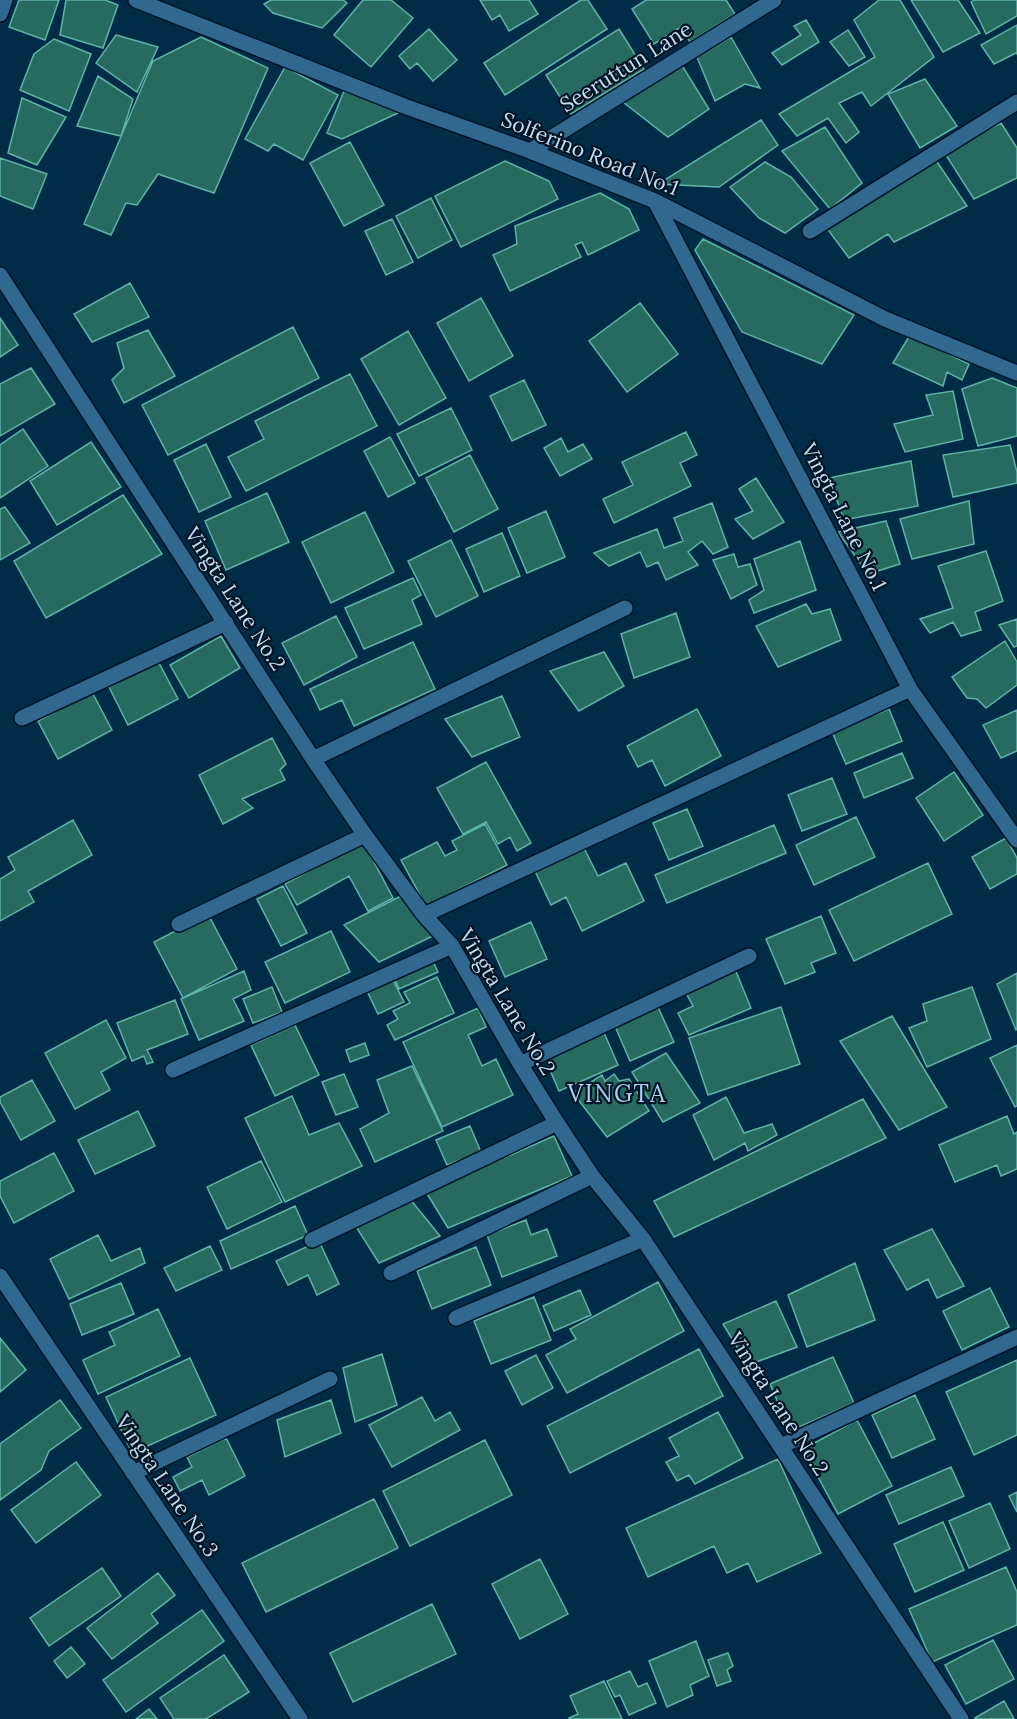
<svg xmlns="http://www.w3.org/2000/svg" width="1017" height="1719" viewBox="0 0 1017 1719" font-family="Lora,serif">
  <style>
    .building { fill: #276a60; stroke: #5eb4a6; stroke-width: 1.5 }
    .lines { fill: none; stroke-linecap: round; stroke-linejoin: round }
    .street-casing { stroke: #001427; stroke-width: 18 }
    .street { stroke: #316890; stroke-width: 15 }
    .labels { text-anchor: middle; stroke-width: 4.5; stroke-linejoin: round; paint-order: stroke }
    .street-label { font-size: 21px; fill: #c2def4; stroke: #001423 }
    .quarter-label { font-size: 24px; letter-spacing: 1.5px; fill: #a4d1f5; stroke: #001423 }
  </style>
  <rect width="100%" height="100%" fill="#002c48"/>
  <path class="building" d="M19 0H59L45 40 9 27Z
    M66 0H105L118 5 103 48 60 35Z
    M271 0H343L347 3 322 28 273 13 264 4Z
    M363 0H391L413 18 371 67 334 35Z
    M480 0H529L538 14 509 31 500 15 492 20Z
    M581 0H588L607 29 505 95 484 63Z
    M646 0H726L735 14 690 42 681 27 654 44 632 9Z
    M879 0H900L934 57 871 106 862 92 839 103 859 132 846 143 828 118 797 136 779 114 875 57 854 20Z
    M911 0H958L980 33 943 52Z
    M974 0H1017V16L986 34 971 2Z
    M806 20 819 42 782 65 772 53 801 35 794 26Z
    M1017 25V54L1016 53 994 64 981 45Z
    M429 29 457 60 433 81 417 63 410 69 399 56Z
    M619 29 644 69 571 114 546 75Z
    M848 30 865 57 849 66 830 42Z
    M116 35 158 47 137 92 96 63Z
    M201 37 268 68 214 193 158 174 137 205 126 203 111 235 84 224 153 61Z
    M731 37 760 88 745 84 715 101 697 57Z
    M54 39 91 54 69 111 20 90 34 54Z
    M681 64 709 109 668 137 623 102Z
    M285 67 338 95 303 160 274 144 268 151 245 139Z
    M98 76 133 99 121 136 77 126Z
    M925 79 957 126 920 148 888 94Z
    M344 91 400 112 342 139 327 133Z
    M22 98 66 117 37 165 8 153Z
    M761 120 778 145 719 187 658 184Z
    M1001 123 1017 148V178L974 199 944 152Z
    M825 127 862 183 830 209 782 151Z
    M350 142 384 205 344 226 310 163Z
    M933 156 967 206 894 242 888 234 849 258 826 227Z
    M0 158 47 174 33 209 0 196Z
    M505 161 549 181 558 199 461 247 435 196Z
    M765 162 791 177 818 209 785 233 759 218 730 187Z
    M600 193 629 209 639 230 588 255 582 242 575 245 581 257 510 291 493 255 517 244 515 226Z
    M431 198 452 240 418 258 396 216Z
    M392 219 413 262 386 275 365 231Z
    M703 239 854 315 822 364 742 332 695 250Z
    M130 283 149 317 92 342 74 314Z
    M481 298 513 356 469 381 437 323Z
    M640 303 678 354 627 392 589 341Z
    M0 318 18 345 0 357Z
    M293 327 319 378 168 455 142 405Z
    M148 330 175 376 124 403 112 380 124 368 117 343Z
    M408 331 446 398 399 425 361 359Z
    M910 335 969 364 962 380 947 372 943 386 893 363Z
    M31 368 55 404 0 436V384Z
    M350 374 377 426 246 491 228 457 264 439 255 421Z
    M992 378 1017 388V436L978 446 962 389Z
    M524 380 546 425 512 441 490 396Z
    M953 391 963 439 905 452 894 424 933 415 926 395Z
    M451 408 472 450 419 476 397 434Z
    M23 429 48 466 0 498V445Z
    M686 432 697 455 680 463 691 486 614 523 603 499 633 485 622 462Z
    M390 437 415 483 388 497 364 451Z
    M561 438 568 452 583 444 592 459 560 476 544 448Z
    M91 442 121 487 57 525 30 481Z
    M206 444 231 497 199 512 174 460Z
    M1010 445 1017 472V483L953 497 943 455Z
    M470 455 498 509 454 532 426 478Z
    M911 461 918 506 844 520 829 478Z
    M756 478 784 522 753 539 735 519 753 511 739 489Z
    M267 493 289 542 226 570 205 521Z
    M123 495 162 554 46 618 14 561Z
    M969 501 974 544 912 559 900 519Z
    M712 503 728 547 713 554 702 541 688 552 698 565 666 580 658 562 647 567 640 552 609 566 594 553 657 529 664 548 683 541 674 518Z
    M5 507 30 543 0 560V509Z
    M546 511 565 557 527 573 508 528Z
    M365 512 394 572 331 603 302 542Z
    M886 521 900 564 868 574 838 532Z
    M502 533 520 576 484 592 466 549Z
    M451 540 478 596 436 617 408 561Z
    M800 541 816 590 754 613 749 600 764 590 754 559Z
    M986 551 1003 601 975 612 981 630 961 636 953 622 930 633 920 619 953 608 938 566Z
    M734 554 738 567 750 564 757 585 731 599 713 560Z
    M413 578 421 595 412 600 422 624 364 649 345 608Z
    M806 604 812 614 830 609 841 640 778 667 756 626Z
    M676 613 690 657 634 678 621 634Z
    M336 616 357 657 304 685 282 643Z
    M1017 619V646L1014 647 999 625Z
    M221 636 240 668 189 698 170 665Z
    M1005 641 1017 662V685L986 708 977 699 967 698 952 677Z
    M413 642 435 689 354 726 342 700 320 710 310 689Z
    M604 652 624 686 579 711 550 671Z
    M158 661 178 699 128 725 109 687Z
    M92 692 112 730 58 759 38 721Z
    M502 696 520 737 472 757 445 719Z
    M697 709 721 756 665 786 652 760 638 767 627 746Z
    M889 709 902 741 846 764 832 732Z
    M1017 710V751L1001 758 983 725Z
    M272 738 286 764 280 770 285 780 242 799 253 808 223 824 199 775Z
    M902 753 913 778 864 798 854 773Z
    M486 762 531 843 517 851 510 837 498 844 486 822 463 834 437 788Z
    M954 772 983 815 944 841 916 798Z
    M832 778 847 814 802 831 788 795Z
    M687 809 703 846 669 860 653 823Z
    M856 817 875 857 814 885 796 845Z
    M73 820 92 855 28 891 34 902 0 921V879L15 870 8 857Z
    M485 824 507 865 426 906 401 860 437 842 445 856 457 850 452 841Z
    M774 825 786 853 667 903 655 875Z
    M1006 838 1017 858V874L990 889 972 857Z
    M363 841 393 898 368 911 349 876 297 905 285 884Z
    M584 848 598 876 626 863 644 901 582 931 566 897 551 905 535 871Z
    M928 863 952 914 854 961 829 910Z
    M283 886 307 933 281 946 257 899Z
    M401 896 435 935 379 962 344 925Z
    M208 914 237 969 183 998 154 942Z
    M821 916 836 953 811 963 815 972 785 984 766 939Z
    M531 922 547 959 505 977 489 941Z
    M331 931 350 972 285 1003 265 962Z
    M431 957 438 972 399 989 393 975Z
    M735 969 751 1008 689 1035 678 1013 693 1006 685 991Z
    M244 971 251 990 233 999 244 1021 199 1040 181 999Z
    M1017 973V1029L1016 1030 997 984Z
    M437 977 454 1013 395 1040 387 1025 398 1019 393 1011 410 1003 404 992Z
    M392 978 404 1002 378 1014 367 991Z
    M272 987 282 1012 253 1023 243 999Z
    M972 987 991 1039 927 1067 909 1028 927 1021 923 1004Z
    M175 1000 188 1034 147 1050 153 1062 147 1064 144 1056 132 1061 117 1023Z
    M657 1005 674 1042 630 1061 614 1024Z
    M781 1007 800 1064 708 1095 689 1038Z
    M478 1008 486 1027 468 1035 482 1066 496 1059 513 1095 442 1127 403 1042Z
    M892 1016 947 1107 899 1130 840 1041Z
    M106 1020 126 1058 101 1072 110 1090 75 1109 45 1053Z
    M295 1025 319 1075 275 1096 251 1045Z
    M602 1028 618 1065 559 1091 543 1054Z
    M365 1043 369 1055 350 1062 346 1050Z
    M1017 1045V1106L1015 1107 990 1058Z
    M666 1053 700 1103 663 1122 632 1072Z
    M412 1066 443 1131 375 1162 360 1129 389 1113 377 1080Z
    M344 1074 358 1107 336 1115 322 1082Z
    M614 1074 619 1081 629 1079 649 1111 607 1137 573 1093 602 1075 605 1081Z
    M32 1080 55 1121 21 1140 0 1102V1097Z
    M292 1096 309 1135 339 1123 362 1166 285 1202 245 1118Z
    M726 1097 744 1133 772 1124 777 1135 748 1151 745 1143 714 1160 693 1115Z
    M863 1099 886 1138 674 1237 654 1201Z
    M138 1111 155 1146 95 1174 78 1140Z
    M1007 1116 1014 1134 1017 1132V1169L1001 1176 997 1165 955 1182 939 1145Z
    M470 1126 481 1152 447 1165 436 1140Z
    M554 1136 572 1176 448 1228 426 1192Z
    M54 1153 74 1191 14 1223 0 1196V1181Z
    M261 1161 282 1202 227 1229 207 1187Z
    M410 1199 440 1236 379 1263 355 1225Z
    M295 1206 308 1235 231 1269 220 1241Z
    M526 1220 531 1235 547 1229 557 1256 502 1277 487 1235Z
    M932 1229 964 1286 937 1298 928 1279 907 1290 884 1250Z
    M98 1235 111 1261 140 1248 145 1263 69 1299 50 1259Z
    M319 1241 339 1284 317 1295 308 1275 288 1285 276 1261Z
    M210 1246 222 1270 176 1291 164 1268Z
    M476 1247 491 1285 432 1309 417 1271Z
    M855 1263 875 1320 807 1347 788 1295Z
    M658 1282 684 1331 567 1393 546 1355 576 1339 570 1329Z
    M121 1283 134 1314 82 1335 70 1304Z
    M990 1288 1009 1327 962 1350 943 1311Z
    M580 1290 591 1315 554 1331 543 1306Z
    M534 1297 551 1340 491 1364 474 1321Z
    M776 1301 797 1347 748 1365 723 1324Z
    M158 1309 180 1356 98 1394 83 1360 115 1345 109 1332Z
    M0 1338 26 1370 0 1392Z
    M699 1349 723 1396 570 1473 547 1426Z
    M382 1354 397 1405 355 1422 343 1368Z
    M536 1355 553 1388 522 1405 505 1371Z
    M833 1357 854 1403 790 1431 770 1384Z
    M190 1358 216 1415 132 1453 106 1397Z
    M1017 1360V1435L974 1455 946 1392Z
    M915 1395 935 1439 892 1458 872 1415Z
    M422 1397 435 1421 450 1412 460 1430 392 1467 369 1425Z
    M60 1400 81 1428 49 1451 41 1470 0 1500V1444Z
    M331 1400 341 1433 285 1457 277 1420Z
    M718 1412 743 1458 695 1484 689 1475 677 1481 666 1462 679 1456 669 1438Z
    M857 1420 892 1486 838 1514 803 1449Z
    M226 1438 245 1476 209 1495 202 1480 180 1491 173 1477 192 1467 187 1457Z
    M485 1440 512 1495 410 1546 383 1491Z
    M778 1459 821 1553 757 1582 748 1563 727 1573 714 1546 648 1577 626 1528Z
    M76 1462 101 1495 36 1543 11 1510Z
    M951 1467 964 1496 899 1524 886 1495Z
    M1017 1492V1512L1009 1496Z
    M374 1499 398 1548 266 1612 242 1563Z
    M990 1503 1010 1549 969 1568 949 1521Z
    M943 1522 964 1570 915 1592 894 1544Z
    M540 1559 568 1614 520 1639 492 1584Z
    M1006 1567 1017 1592V1625L932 1662 909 1609Z
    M102 1568 121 1596 49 1646 30 1618Z
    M158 1573 175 1595 151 1614 158 1623 112 1659 87 1628Z
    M432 1604 456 1654 353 1702 330 1653Z
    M202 1610 224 1641 126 1712 103 1680Z
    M993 1640 1014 1679 966 1704 945 1665Z
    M696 1641 709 1676 690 1685 693 1695 667 1707 649 1661Z
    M71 1647 85 1664 67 1678 54 1661Z
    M728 1653 733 1666 727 1670 731 1681 717 1686 708 1660Z
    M224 1655 249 1692 206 1719H174L160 1698Z
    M630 1671 638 1687 647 1683 656 1703 629 1715 620 1695 615 1697 607 1681Z
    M604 1681 622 1719H570L569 1718 578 1714 570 1696Z
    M1004 1701 1014 1719H975V1718Z
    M149 1709 157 1719H136Z"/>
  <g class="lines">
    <defs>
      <path id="street" d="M136 0 404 106 530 151 655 201 885 319 1017 373
        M0 14 5 0
        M530 151 774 0
        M655 201 910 689 1017 840
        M810 231 1017 102
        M0 275 313 759 365 835 424 915 452 946 520 1064 557 1123 592 1176 643 1239 961 1719
        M22 718 226 623
        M313 759 625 608
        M424 915 910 689
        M179 924 365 835
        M520 1064 749 956
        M173 1070 452 946
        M312 1240 557 1123
        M391 1273 592 1176
        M0 1276 300 1719
        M456 1318 643 1239
        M781 1446 1017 1337
        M133 1473 330 1379"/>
    </defs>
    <use href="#street" class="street-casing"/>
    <use href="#street" class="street"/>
  </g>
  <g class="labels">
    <g class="street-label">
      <text transform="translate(626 67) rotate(-32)" y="7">Seeruttun Lane</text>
      <text transform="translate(590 154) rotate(22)" y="7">Solferino Road No.1</text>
      <text transform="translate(844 517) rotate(63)" y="7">Vingta Lane No.1</text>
      <text transform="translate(235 599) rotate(57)" y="7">Vingta Lane No.2</text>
      <text transform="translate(507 1002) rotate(59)" y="7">Vingta Lane No.2</text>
      <text transform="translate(778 1404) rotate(57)" y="7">Vingta Lane No.2</text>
      <text transform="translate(167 1486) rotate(56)" y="7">Vingta Lane No.3</text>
    </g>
    <g class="quarter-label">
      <text x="617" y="1102">VINGTA</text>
    </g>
  </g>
</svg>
